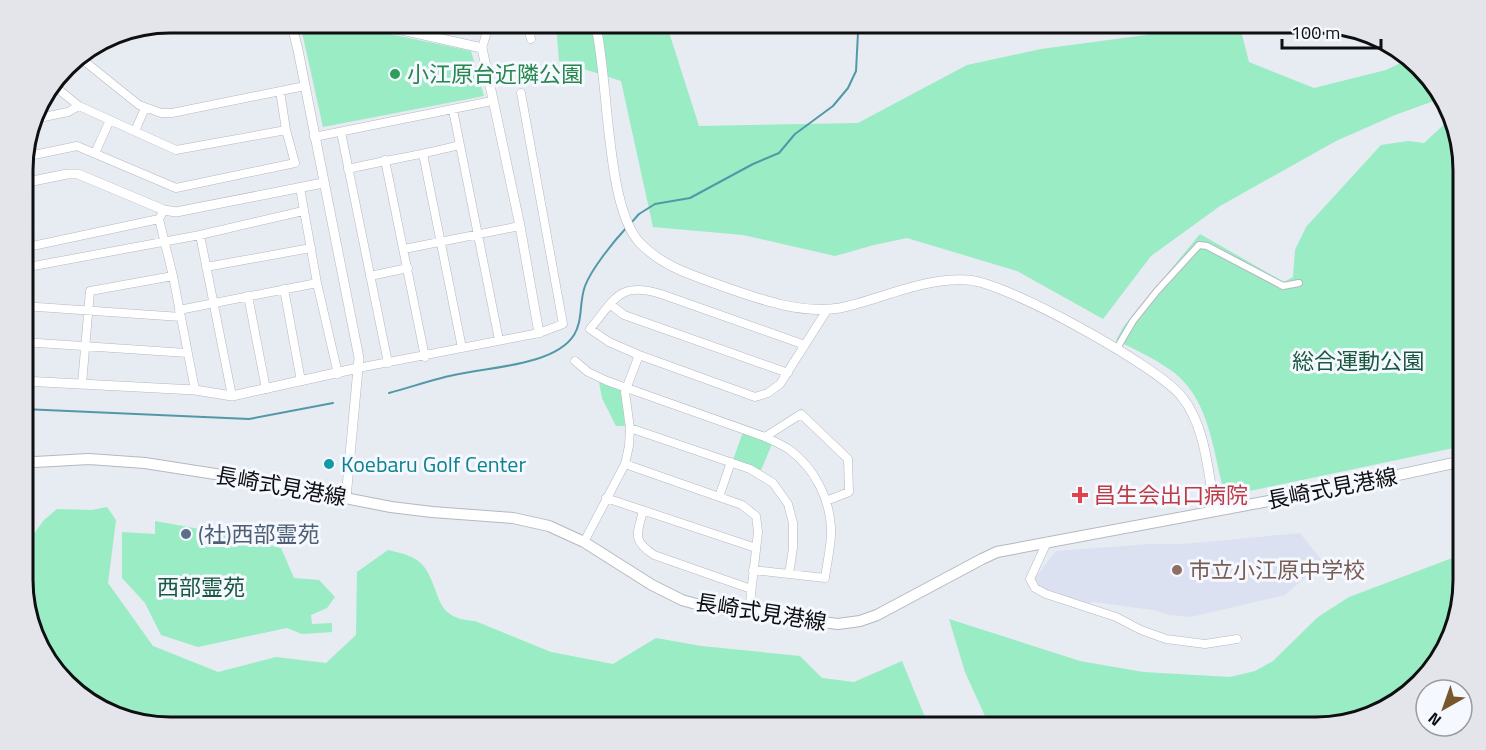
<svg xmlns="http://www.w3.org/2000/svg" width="1486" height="750" viewBox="0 0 1486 750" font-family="'Titillium Web','Noto Sans JP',sans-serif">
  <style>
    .built { fill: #dbe1f0 }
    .green { fill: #99ecc3 }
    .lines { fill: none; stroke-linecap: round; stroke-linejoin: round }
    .stream { stroke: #5199a8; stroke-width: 2 }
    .pedestrian-casing { stroke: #b5b8bf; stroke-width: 8 }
    .minor-casing { stroke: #b5b8bf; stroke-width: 9 }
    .tertiary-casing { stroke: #b5b8bf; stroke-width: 10 }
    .secondary-casing { stroke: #b5b8bf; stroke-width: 12 }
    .pedestrian { stroke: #fff; stroke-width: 6 }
    .minor { stroke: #fff; stroke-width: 8 }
    .tertiary { stroke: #fff; stroke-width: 9 }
    .secondary { stroke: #fff; stroke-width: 10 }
    .leisure-dot { fill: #2e9e5b; stroke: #f5f8fe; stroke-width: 2 }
    .culture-dot { fill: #0f9aa8; stroke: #f5f8fe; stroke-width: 2 }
    .health-dot { fill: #e0444e; stroke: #f5f8fe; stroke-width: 2 }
    .service-dot { fill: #5c6f8a; stroke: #f5f8fe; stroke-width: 2 }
    .education-dot { fill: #8d6e63; stroke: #f5f8fe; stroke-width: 2 }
    .labels { text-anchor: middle; stroke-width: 6; stroke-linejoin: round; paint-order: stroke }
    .leisure-label { font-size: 22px; fill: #27864d; stroke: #f5f8fe; text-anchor: start }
    .park-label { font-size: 22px; fill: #19583f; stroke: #f5f8fe }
    .culture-label { font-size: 22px; fill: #0d838f; stroke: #f5f8fe; text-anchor: start }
    .street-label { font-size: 22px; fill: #0e0f11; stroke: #f5f8fe }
    .health-label { font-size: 22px; fill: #be3a42; stroke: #f5f8fe; text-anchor: start }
    .service-label { font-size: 22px; fill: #4e5e75; stroke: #f5f8fe; text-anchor: start }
    .education-label { font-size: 22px; fill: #785e54; stroke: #f5f8fe; text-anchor: start }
    .rim { fill: none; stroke: #0e0f11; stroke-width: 3 }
  </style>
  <rect width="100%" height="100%" fill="#e7ebf2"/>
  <path class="built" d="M1300 533 1323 562 1285 595 1191 617 1169 615 1153 610 1094 602 1082 604 1038 586 1035 578 1056 551 1150 544H1183Z"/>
  <path class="green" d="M1150 22 1239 23 1249 62 1314 88 1386 70 1407 60 1438 88 1442 98 1395 115 1336 141 1220 206 1151 256 1103 319 1017 271 907 238 874 245 835 256 743 235 653 227 621 81 559 61 556 23H666L699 126 858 123 967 65 1041 49 1146 35Z
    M300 23H337L471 51 484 96 323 127Z
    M1450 119 1462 151 1463 446 1235 494 1222 484C1212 443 1207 394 1169 369 1153 358 1134 349 1116 340L1124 326 1200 234 1284 282 1293 277 1295 250 1306 227 1381 145 1408 141 1424 143Z
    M599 382 622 391 625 426H616L602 398Z
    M743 432 772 444 761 470 733 460Z
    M107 507 116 520 108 583 153 646 218 672 276 657 326 663 356 635 357 572 388 550C401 553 417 556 425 568 442 594 434 619 475 621L551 652 613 664 656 638 701 646 800 656 822 678 854 682 902 661 929 727H170L105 712 53 670 24 600V547L44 520 57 509 92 510Z
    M155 521 227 534 281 548 294 578 319 580 335 597 327 608 311 615 312 624 332 623V632L302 634 287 628 198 647 161 635 145 603 122 578V532L155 534Z
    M1463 554V581L1448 645 1398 702 1325 727H990L965 672 949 619 1080 661 1143 672 1230 677 1255 671 1273 661 1318 617 1349 597Z"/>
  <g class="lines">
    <path class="stream" d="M631 223 639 214 655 204 690 198 753 164 779 153 795 134 833 106 848 88 856 71 858 33 863 22
      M389 393C412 387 436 378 459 374 491 367 555 365 574 335 583 321 579 302 585 286 592 268 614 241 627 227
      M23 409 249 419 333 403"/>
    <defs>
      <path id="pedestrian" d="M1116 350 1133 321 1157 291 1199 245 1207 246 1283 286 1299 283"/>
      <path id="minor" d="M471 22 488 28 482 48
        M526 22 531 39
        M78 56 139 105 161 113H172L305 86
        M53 85 79 106 176 150 286 130
        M453 110 499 340
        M34 119 68 112 79 106
        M135 131 145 108
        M341 132 388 363
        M314 137 492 101
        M95 153 110 120
        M423 154 462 348
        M24 157 77 146 176 188 295 163 286 130 280 91
        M385 160 425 357
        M348 169C385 160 423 155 459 145
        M300 188 317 283 338 374
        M164 210 159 219 173 276 195 390
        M200 235 232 396
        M23 248 159 219
        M404 249 520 226
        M206 267 311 248
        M23 268 200 235 303 211
        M370 276 408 268
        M284 289 301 381
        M248 296 266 389
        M610 304 624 315 788 373
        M23 306 181 317
        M179 310 317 283
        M23 342 187 353
        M639 355 609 342 590 329C615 299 619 281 661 294L805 345
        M575 361 588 372 607 381 765 437C773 441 783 445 790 450 814 468 829 497 831 527 832 543 827 562 825 578L753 570
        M358 368 539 333 563 324 521 93
        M82 384 90 291 173 276
        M630 428 750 469 773 483 788 504 793 523V548L789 574
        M765 437 801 414 848 459 849 492 826 501
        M625 464 742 505 756 516 758 532 749 612
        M719 497 731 462
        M606 498 756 548
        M643 511C637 535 632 540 654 555L751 589
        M584 542 625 464 629 446 630 428 625 392 639 355 755 397 768 393 780 384 827 310
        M1047 542 1030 579 1035 588 1046 594 1116 617 1141 630 1166 639 1205 644 1237 639"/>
      <path id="tertiary" d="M288 22 293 30 298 50 359 358 346 498
        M366 22 482 48 520 226 539 333
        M595 22C609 76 605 207 640 243 663 267 694 276 725 287 762 300 800 314 840 308 882 299 924 277 968 280 1006 282 1159 367 1182 397 1206 427 1208 473 1215 510
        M23 183 67 174H78L164 210 176 212 323 183
        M23 381 195 390 232 396 358 368"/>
      <path id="secondary" d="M24 460 35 462 89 459 145 463 247 479 391 507 432 512 513 518 549 526 584 542 652 585 682 600 710 608 838 624 860 621 877 615 982 559 997 552 1338 488 1463 461"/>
    </defs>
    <use href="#pedestrian" class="pedestrian-casing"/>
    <use href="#minor" class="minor-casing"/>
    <use href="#tertiary" class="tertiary-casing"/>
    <use href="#secondary" class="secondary-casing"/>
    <use href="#pedestrian" class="pedestrian"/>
    <use href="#minor" class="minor"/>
    <use href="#tertiary" class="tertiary"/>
    <use href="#secondary" class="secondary"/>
  </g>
  <circle class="leisure-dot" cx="395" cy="74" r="6"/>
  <circle class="culture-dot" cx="329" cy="464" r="6"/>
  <path class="health-dot" d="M1077 486h6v6h6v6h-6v6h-6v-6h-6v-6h6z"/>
  <circle class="service-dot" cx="186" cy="534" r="6"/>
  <circle class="education-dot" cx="1177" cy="570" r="6"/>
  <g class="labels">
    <g class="leisure-label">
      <text x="407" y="82">小江原台近隣公園</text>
    </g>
    <g class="park-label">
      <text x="1358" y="369">総合運動公園</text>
      <text x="201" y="595">西部霊苑</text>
    </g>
    <g class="culture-label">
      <text x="341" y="472">Koebaru Golf Center</text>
    </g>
    <g class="street-label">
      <text transform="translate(281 486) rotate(10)" y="8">長崎式見港線</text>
      <text transform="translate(1332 488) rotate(-11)" y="8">長崎式見港線</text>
      <text transform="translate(761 612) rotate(9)" y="8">長崎式見港線</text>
    </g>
    <g class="health-label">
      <text x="1094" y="503">昌生会出口病院</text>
    </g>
    <g class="service-label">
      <text x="198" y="542">(社)西部霊苑</text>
    </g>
    <g class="education-label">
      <text x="1189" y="578">市立小江原中学校</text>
    </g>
  </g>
  <path d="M0 0H1486V750H0ZM170 33H1316A137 137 0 0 1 1453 170V580A137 137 0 0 1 1316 717H170A137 137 0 0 1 33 580V170A137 137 0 0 1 170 33Z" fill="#e3e5eb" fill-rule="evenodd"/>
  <path class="rim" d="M170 33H1316A137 137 0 0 1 1453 170V580A137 137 0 0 1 1316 717H170A137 137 0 0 1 33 580V170A137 137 0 0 1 170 33Z"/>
  <g transform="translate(1444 708) rotate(220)"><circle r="28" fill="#f5f8fe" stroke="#999b9f" stroke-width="1.5"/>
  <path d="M0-4.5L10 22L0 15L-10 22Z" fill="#77582d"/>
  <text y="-9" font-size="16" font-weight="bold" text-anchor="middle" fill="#0e0f11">N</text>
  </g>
  <path d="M1282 39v9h99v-9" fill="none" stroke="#0e0f11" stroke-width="3"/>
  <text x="1291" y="39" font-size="18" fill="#0e0f11" stroke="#f5f8fe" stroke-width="4.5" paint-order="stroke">100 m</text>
</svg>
